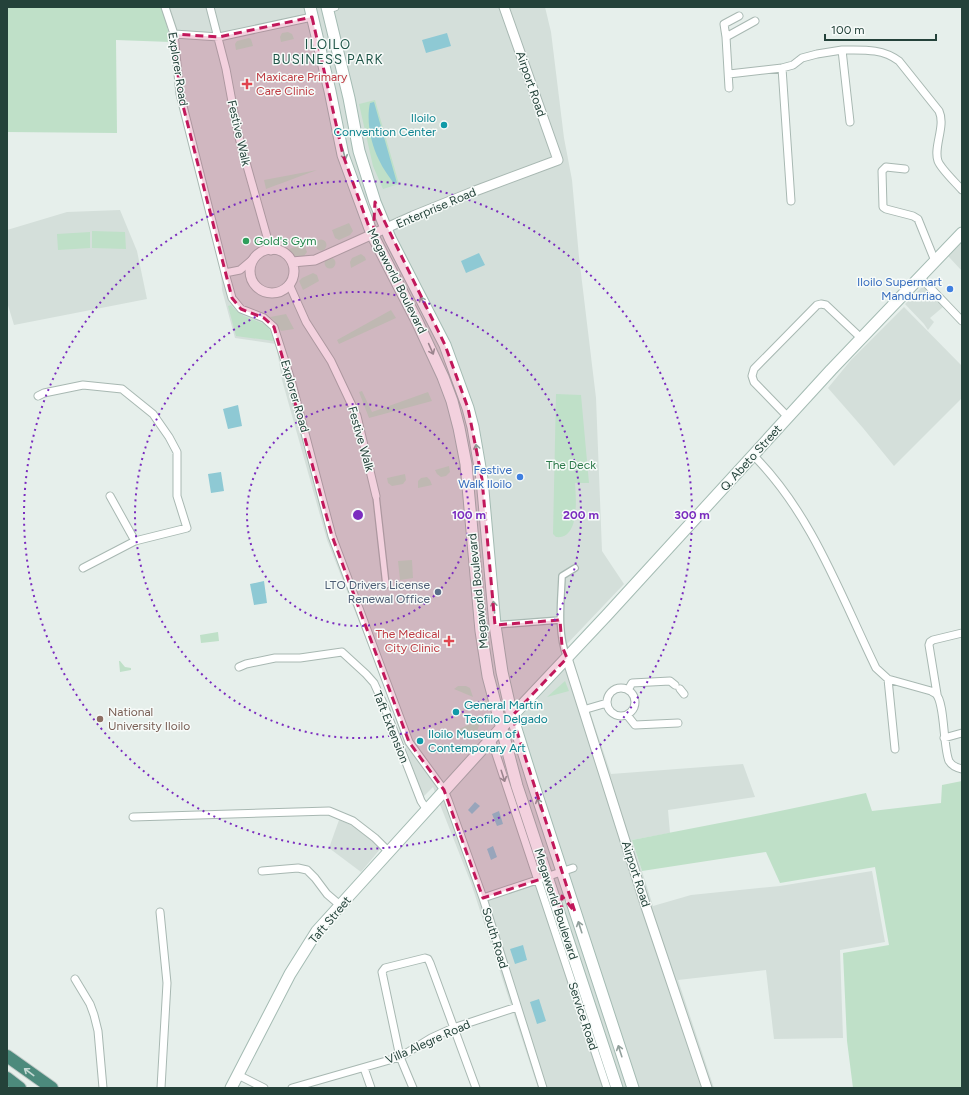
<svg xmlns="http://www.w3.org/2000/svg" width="969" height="1095" viewBox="0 0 969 1095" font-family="Figtree,sans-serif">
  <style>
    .built { fill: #d4dfda }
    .green { fill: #bfe0c8 }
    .water { fill: #8ec9d4 }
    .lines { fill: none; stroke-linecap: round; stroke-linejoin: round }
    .pedestrian-casing { stroke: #a8b8b2; stroke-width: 8 }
    .minor-casing { stroke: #a8b8b2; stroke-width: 9 }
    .tertiary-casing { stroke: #a8b8b2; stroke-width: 11 }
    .secondary-casing { stroke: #a4bbb3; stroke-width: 13 }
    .trunk-casing { stroke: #c2cac8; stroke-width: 14 }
    .pedestrian { stroke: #fff; stroke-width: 5.5 }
    .minor { stroke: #fff; stroke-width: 7 }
    .tertiary { stroke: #fff; stroke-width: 9 }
    .secondary { stroke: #fff; stroke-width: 11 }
    .trunk { stroke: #4c8a7c; stroke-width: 12 }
    .oneway { stroke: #92a09c }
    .oneway2 { stroke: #c4d9d4 }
    .marked { fill: #c2185b; fill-opacity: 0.2; stroke: #c2185b; stroke-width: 3; stroke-dasharray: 8 5; stroke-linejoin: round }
    .ring { fill: none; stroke: #7b2cbf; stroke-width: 2; stroke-dasharray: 2 4 }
    .health-dot { fill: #e0444e; stroke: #f7fbf9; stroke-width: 1.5 }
    .culture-dot { fill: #0f9aa8; stroke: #f7fbf9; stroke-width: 1.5 }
    .leisure-dot { fill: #2e9e5b; stroke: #f7fbf9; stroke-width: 1.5 }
    .shop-dot { fill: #3f7fe0; stroke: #f7fbf9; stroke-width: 1.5 }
    .service-dot { fill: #5c6f8a; stroke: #f7fbf9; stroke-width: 1.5 }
    .education-dot { fill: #8d6e63; stroke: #f7fbf9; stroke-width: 1.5 }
    .labels { text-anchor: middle; stroke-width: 3; stroke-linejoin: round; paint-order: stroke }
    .street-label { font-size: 12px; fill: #24423a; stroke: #f7fbf9 }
    .health-label { font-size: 12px; fill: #be3a42; stroke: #f7fbf9; text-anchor: start }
    .culture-label { font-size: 12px; fill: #0d838f; stroke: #f7fbf9; text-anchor: start }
    .leisure-label { font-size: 12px; fill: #27864d; stroke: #f7fbf9; text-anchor: start }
    .shop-label { font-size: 12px; fill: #366cbe; stroke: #f7fbf9; text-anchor: end }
    .park-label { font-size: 12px; fill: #2d7a4b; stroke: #f7fbf9 }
    .service-label { font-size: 12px; fill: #4e5e75; stroke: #f7fbf9; text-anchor: end }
    .education-label { font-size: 12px; fill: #785e54; stroke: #f7fbf9; text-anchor: start }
    .neighbourhood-label { font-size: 13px; letter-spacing: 1px; fill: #1f5548; stroke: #f7fbf9 }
    .centre { fill: #7b2cbf; stroke: #f7fbf9; stroke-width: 2 }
    .ring-label { font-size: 12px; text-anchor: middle; font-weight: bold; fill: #7b2cbf; stroke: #f7fbf9; stroke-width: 3; stroke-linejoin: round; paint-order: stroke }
  </style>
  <rect width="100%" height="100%" fill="#e6efeb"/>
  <path class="built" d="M162 7H545L551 32 564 138 572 180 579 257 596 398 602 551 624 584 567 644 611 774 743 764 755 797 668 810 670 833 632 840 653 906 691 895 780 886 872 871 885 942 840 950 843 1038 774 1039 766 970 678 980 714 1088H538L471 883 433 787 423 797 381 678 327 540 282 380 276 344 235 338 222 290 221 270 178 96 171 36Z
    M120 210 137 251 147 299 14 325 7 302V230L67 212Z
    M962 242V271L948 256Z
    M923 286 943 307 930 318 934 322 928 330 924 324 905 304Z
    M904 307 962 366V398L894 466 863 428 828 388 851 360Z
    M339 820 353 826 381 848 361 872 329 848Z"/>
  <path class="green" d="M7 7H162L171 42 116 40 117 133 7 132Z
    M288 32 292 34 294 39 281 42 280 37 282 33Z
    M249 38 251 39 253 46 236 50 235 44 237 41Z
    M375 100 399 184 383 189 373 166 359 104Z
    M317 170 266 189 264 180Z
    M349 223 353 231 350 235 339 240 335 238 332 230Z
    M92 231 125 232 126 249 92 248Z
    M90 232V248L58 250 57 234Z
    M315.5 245a5.5 5.5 0 1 1 11 0a5.5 5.5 0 1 1-11 0Z
    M304 244 307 252 304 256 293 260 289 258 286 250Z
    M361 254 365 257 366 260 351 268 350 262 352 258Z
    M324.5 263a5.5 5.5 0 1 1 11 0a5.5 5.5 0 1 1-11 0Z
    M313 273 317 275 319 281 303 290 299 281 302 278Z
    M231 305C236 311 242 316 249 318 265 325 268 322 274 341L236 336 228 306Z
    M391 310 396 318 339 344 337 340Z
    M286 314 294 329 281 331 275 321 270 317Z
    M362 391 372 412 428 392 432 401 369 418 359 392Z
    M556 394 581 395 589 483H575C576 497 580 540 556 537L553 534Z
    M449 466 450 472 446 476 441 477 437 474 435 470Z
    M405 474 406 480 403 484 392 486 388 483 387 478Z
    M427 477 430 480 432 485 418 488V481L421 478Z
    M412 560 413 578 400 580 398 561Z
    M218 632 219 641 201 643 200 635Z
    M119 661H120L125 667 131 668V670L120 672Z
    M565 681 569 691 547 697Z
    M458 686H466L470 688 473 697 454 689Z
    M479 720C480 729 477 733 469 737L463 735 457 730Z
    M962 781V1088H853L847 1041 843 953 889 945 875 867 780 883 766 852 642 871 632 840 761 815 866 793 872 811 941 803 942 785Z"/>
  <path class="water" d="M447 33 451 46 426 53 422 40Z
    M374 102 397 183 394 184C389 176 383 169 379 160 371 144 366 121 370 103Z
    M479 253 485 265 466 273 461 261Z
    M238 405 242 426 228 429 223 409Z
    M221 472 224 491 211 493 208 474Z
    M264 581 267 603 254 605 250 584Z
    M475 802 480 806 472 814 468 810Z
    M499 811 503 824 497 826 492 814Z
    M493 846 497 857 491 860 487 849Z
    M523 945 527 960 515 964 510 949Z
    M539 999 546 1021 537 1024 530 1002Z"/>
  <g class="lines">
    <defs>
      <path id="pedestrian" d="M376 496 386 585
        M495 625 560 620
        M567 658C557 632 561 603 562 576L575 568"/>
      <path id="minor" d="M165 7 174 34 180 94 225 273 232 298 241 309 264 318 274 327 291 380 332 536 409 742 444 790 448 800 483 898 543 1088
        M210 7 226 69 238 134 271 251 278 249
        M327 9 335 7
        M174 34 219 37 312 17
        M726 37 724 24 739 16
        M729 74 782 68
        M729 88 726 37 755 21
        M850 122 842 50C862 50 882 48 899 61L939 111C946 126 933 147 938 161 941 169 956 183 962 190
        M905 169 886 167 882 171 883 207 886 209 913 216 918 219 935 261
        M791 201 782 68 793 65 802 58 817 54 842 50
        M225 273 240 270 253 259
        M920 277 962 321
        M289 284 306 322 331 361 357 416 376 496
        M38 396 44 393 83 385 122 389 153 414 169 437 177 452V496L187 528 135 541 83 568
        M788 417 754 382 752 376 754 369 817 305 821 304 826 305 861 338
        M753 455C812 514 840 594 876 668L888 679 931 691C933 692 935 693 936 694 945 703 943 747 949 761 952 766 957 768 962 769
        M110 496 135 541
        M239 667 246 664 275 658H300L342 652 366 674 374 683 383 703 421 801 427 810
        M888 679 895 749
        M607 702a14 14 0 1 1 28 0a14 14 0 1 1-28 0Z
        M680 689 684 694
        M628 690 632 683 670 681 675 685
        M937 694 929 645 930 642 933 640 962 633
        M583 710 607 703
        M627 715 635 725 678 723
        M944 738 962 733
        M491 739 607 1088
        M133 817 329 811 353 821 375 838 389 852
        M262 871 298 868 307 870 315 878 327 894 341 906
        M483 898 573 868
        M160 912 167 983 161 1088
        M75 979 90 1004 94 1015 98 1031 103 1088
        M364 1068 371 1088
        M238 1075 264 1088
        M292 1088 400 1057 431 1038 453 1028 517 1007
        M413 1088 400 1057 382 972 385 968 425 958 428 959 430 963 476 1088"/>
      <path id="tertiary" d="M250 271a22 22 0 1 1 44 0a22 22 0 1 1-44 0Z
        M292 262 315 260 413 216 475 191 558 160 504 7
        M567 658 647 910 707 1088"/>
      <path id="secondary" d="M310 7 330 91 343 155 372 234 417 321 443 377 452 401 459 428 466 464 481 631 488 676 517 786 617 1088
        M327 7 349 98 359 151 375 202 390 238 445 345 468 408 473 427 482 479 495 625 502 672 512 716 534 786 633 1088
        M231 1088 290 974 317 931 512 716 607 615 831 370 962 233"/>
      <path id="trunk" d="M7 1056 52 1088
        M7 1078 20 1088"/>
    </defs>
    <use href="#pedestrian" class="pedestrian-casing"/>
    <use href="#minor" class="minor-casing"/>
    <use href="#tertiary" class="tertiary-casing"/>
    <use href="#secondary" class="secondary-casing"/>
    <use href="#trunk" class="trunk-casing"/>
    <use href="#pedestrian" class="pedestrian"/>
    <use href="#minor" class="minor"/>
    <use href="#tertiary" class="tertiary"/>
    <use href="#secondary" class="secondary"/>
    <use href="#trunk" class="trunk"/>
  </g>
  <defs><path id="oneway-shaft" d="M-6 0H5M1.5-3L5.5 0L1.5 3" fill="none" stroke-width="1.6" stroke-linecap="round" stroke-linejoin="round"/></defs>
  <g class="oneway">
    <use href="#oneway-shaft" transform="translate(344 154) rotate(75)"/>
    <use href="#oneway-shaft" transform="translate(423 302) rotate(-115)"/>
    <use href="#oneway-shaft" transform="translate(431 349) rotate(66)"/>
    <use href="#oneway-shaft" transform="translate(477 450) rotate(-100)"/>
    <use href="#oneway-shaft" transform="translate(494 607) rotate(-96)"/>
    <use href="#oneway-shaft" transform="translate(503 776) rotate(72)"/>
    <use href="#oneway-shaft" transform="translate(539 804) rotate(-108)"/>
    <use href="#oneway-shaft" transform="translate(580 927) rotate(-108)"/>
    <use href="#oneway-shaft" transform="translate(620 1051) rotate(-108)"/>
  </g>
  <use class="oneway2" href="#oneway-shaft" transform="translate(29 1072) rotate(-143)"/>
  <path class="marked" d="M312 17 343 155 373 238 375 202 445 345 468 408 482 479 495 625 560 620 562 646 567 658 512 716 575 912 562 896 561 918 547 877 483 898 444 790 409 742 332 536 274 327 264 318 241 309 232 298 180 94 174 34 219 37Z"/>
  <g class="ring">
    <circle cx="358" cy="515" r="111"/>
    <circle cx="358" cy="515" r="223"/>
    <circle cx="358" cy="515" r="334"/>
  </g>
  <g class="health-dot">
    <path d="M245 78h4v4h4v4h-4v4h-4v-4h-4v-4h4z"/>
    <path d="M447 635h4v4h4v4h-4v4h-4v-4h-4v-4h4z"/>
  </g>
  <g class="culture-dot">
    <circle cx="444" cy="125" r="4"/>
    <circle cx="456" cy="712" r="4"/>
    <circle cx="420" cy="741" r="4"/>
  </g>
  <circle class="leisure-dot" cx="246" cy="241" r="4"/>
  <g class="shop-dot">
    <circle cx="950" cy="289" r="4"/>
    <circle cx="520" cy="477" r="4"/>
  </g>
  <circle class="service-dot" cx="438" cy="592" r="4"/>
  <circle class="education-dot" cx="100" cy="719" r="4"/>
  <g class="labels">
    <g class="street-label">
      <text transform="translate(178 69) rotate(81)" y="4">Explorer Road</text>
      <text transform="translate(531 84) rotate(71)" y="4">Airport Road</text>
      <text transform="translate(239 133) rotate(77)" y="4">Festive Walk</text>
      <text transform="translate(436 208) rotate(-23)" y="4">Enterprise Road</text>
      <text transform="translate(397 281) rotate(63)" y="4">Megaworld Boulevard</text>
      <text transform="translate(295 396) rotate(74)" y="4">Explorer Road</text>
      <text transform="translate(361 439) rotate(74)" y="4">Festive Walk</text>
      <text transform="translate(751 458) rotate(-48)" y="4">Q. Abeto Street</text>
      <text transform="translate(478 591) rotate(-96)" y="4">Megaworld Boulevard</text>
      <text transform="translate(391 727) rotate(68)" y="4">Taft Extension</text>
      <text transform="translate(636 874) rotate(72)" y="4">Airport Road</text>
      <text transform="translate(556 904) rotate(72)" y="4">Megaworld Boulevard</text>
      <text transform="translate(330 920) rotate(-50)" y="4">Taft Street</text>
      <text transform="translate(495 938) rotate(73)" y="4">South Road</text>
      <text transform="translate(583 1016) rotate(72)" y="4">Service Road</text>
      <text transform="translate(428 1042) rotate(-24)" y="4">Villa Alegre Road</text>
    </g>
    <g class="health-label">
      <text x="256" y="81">Maxicare Primary<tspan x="256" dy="14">Care Clinic</tspan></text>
      <text x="440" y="638" text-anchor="end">The Medical<tspan x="440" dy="14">City Clinic</tspan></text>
    </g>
    <g class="culture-label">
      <text x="436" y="122" text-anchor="end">Iloilo<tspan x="436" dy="14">Convention Center</tspan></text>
      <text x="464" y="709">General Martín<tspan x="464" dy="14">Teofilo Delgado</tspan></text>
      <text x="428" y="738">Iloilo Museum of<tspan x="428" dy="14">Contemporary Art</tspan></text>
    </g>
    <g class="leisure-label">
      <text x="254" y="245">Gold's Gym</text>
    </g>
    <g class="shop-label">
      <text x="942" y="286">Iloilo Supermart<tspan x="942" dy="14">Mandurriao</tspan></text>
      <text x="512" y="474">Festive<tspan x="512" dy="14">Walk Iloilo</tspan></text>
    </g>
    <g class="park-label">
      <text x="571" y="469">The Deck</text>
    </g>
    <g class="service-label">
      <text x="430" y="589">LTO Drivers License<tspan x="430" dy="14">Renewal Office</tspan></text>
    </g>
    <g class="education-label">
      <text x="108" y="716">National<tspan x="108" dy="14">University Iloilo</tspan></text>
    </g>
    <g class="neighbourhood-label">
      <text x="328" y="49">ILOILO<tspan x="328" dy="15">BUSINESS PARK</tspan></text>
    </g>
  </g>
  <circle cx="358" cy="515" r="6" class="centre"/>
  <g class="ring-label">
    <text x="469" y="519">100 m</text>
    <text x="581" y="519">200 m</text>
    <text x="692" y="519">300 m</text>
  </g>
  <rect width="969" height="1095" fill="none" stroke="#24423a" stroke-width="16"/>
  <path d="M825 34v6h111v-6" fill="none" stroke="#24423a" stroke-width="2"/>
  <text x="831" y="34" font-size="12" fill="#24423a" stroke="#f7fbf9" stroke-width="3" paint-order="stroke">100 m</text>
</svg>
